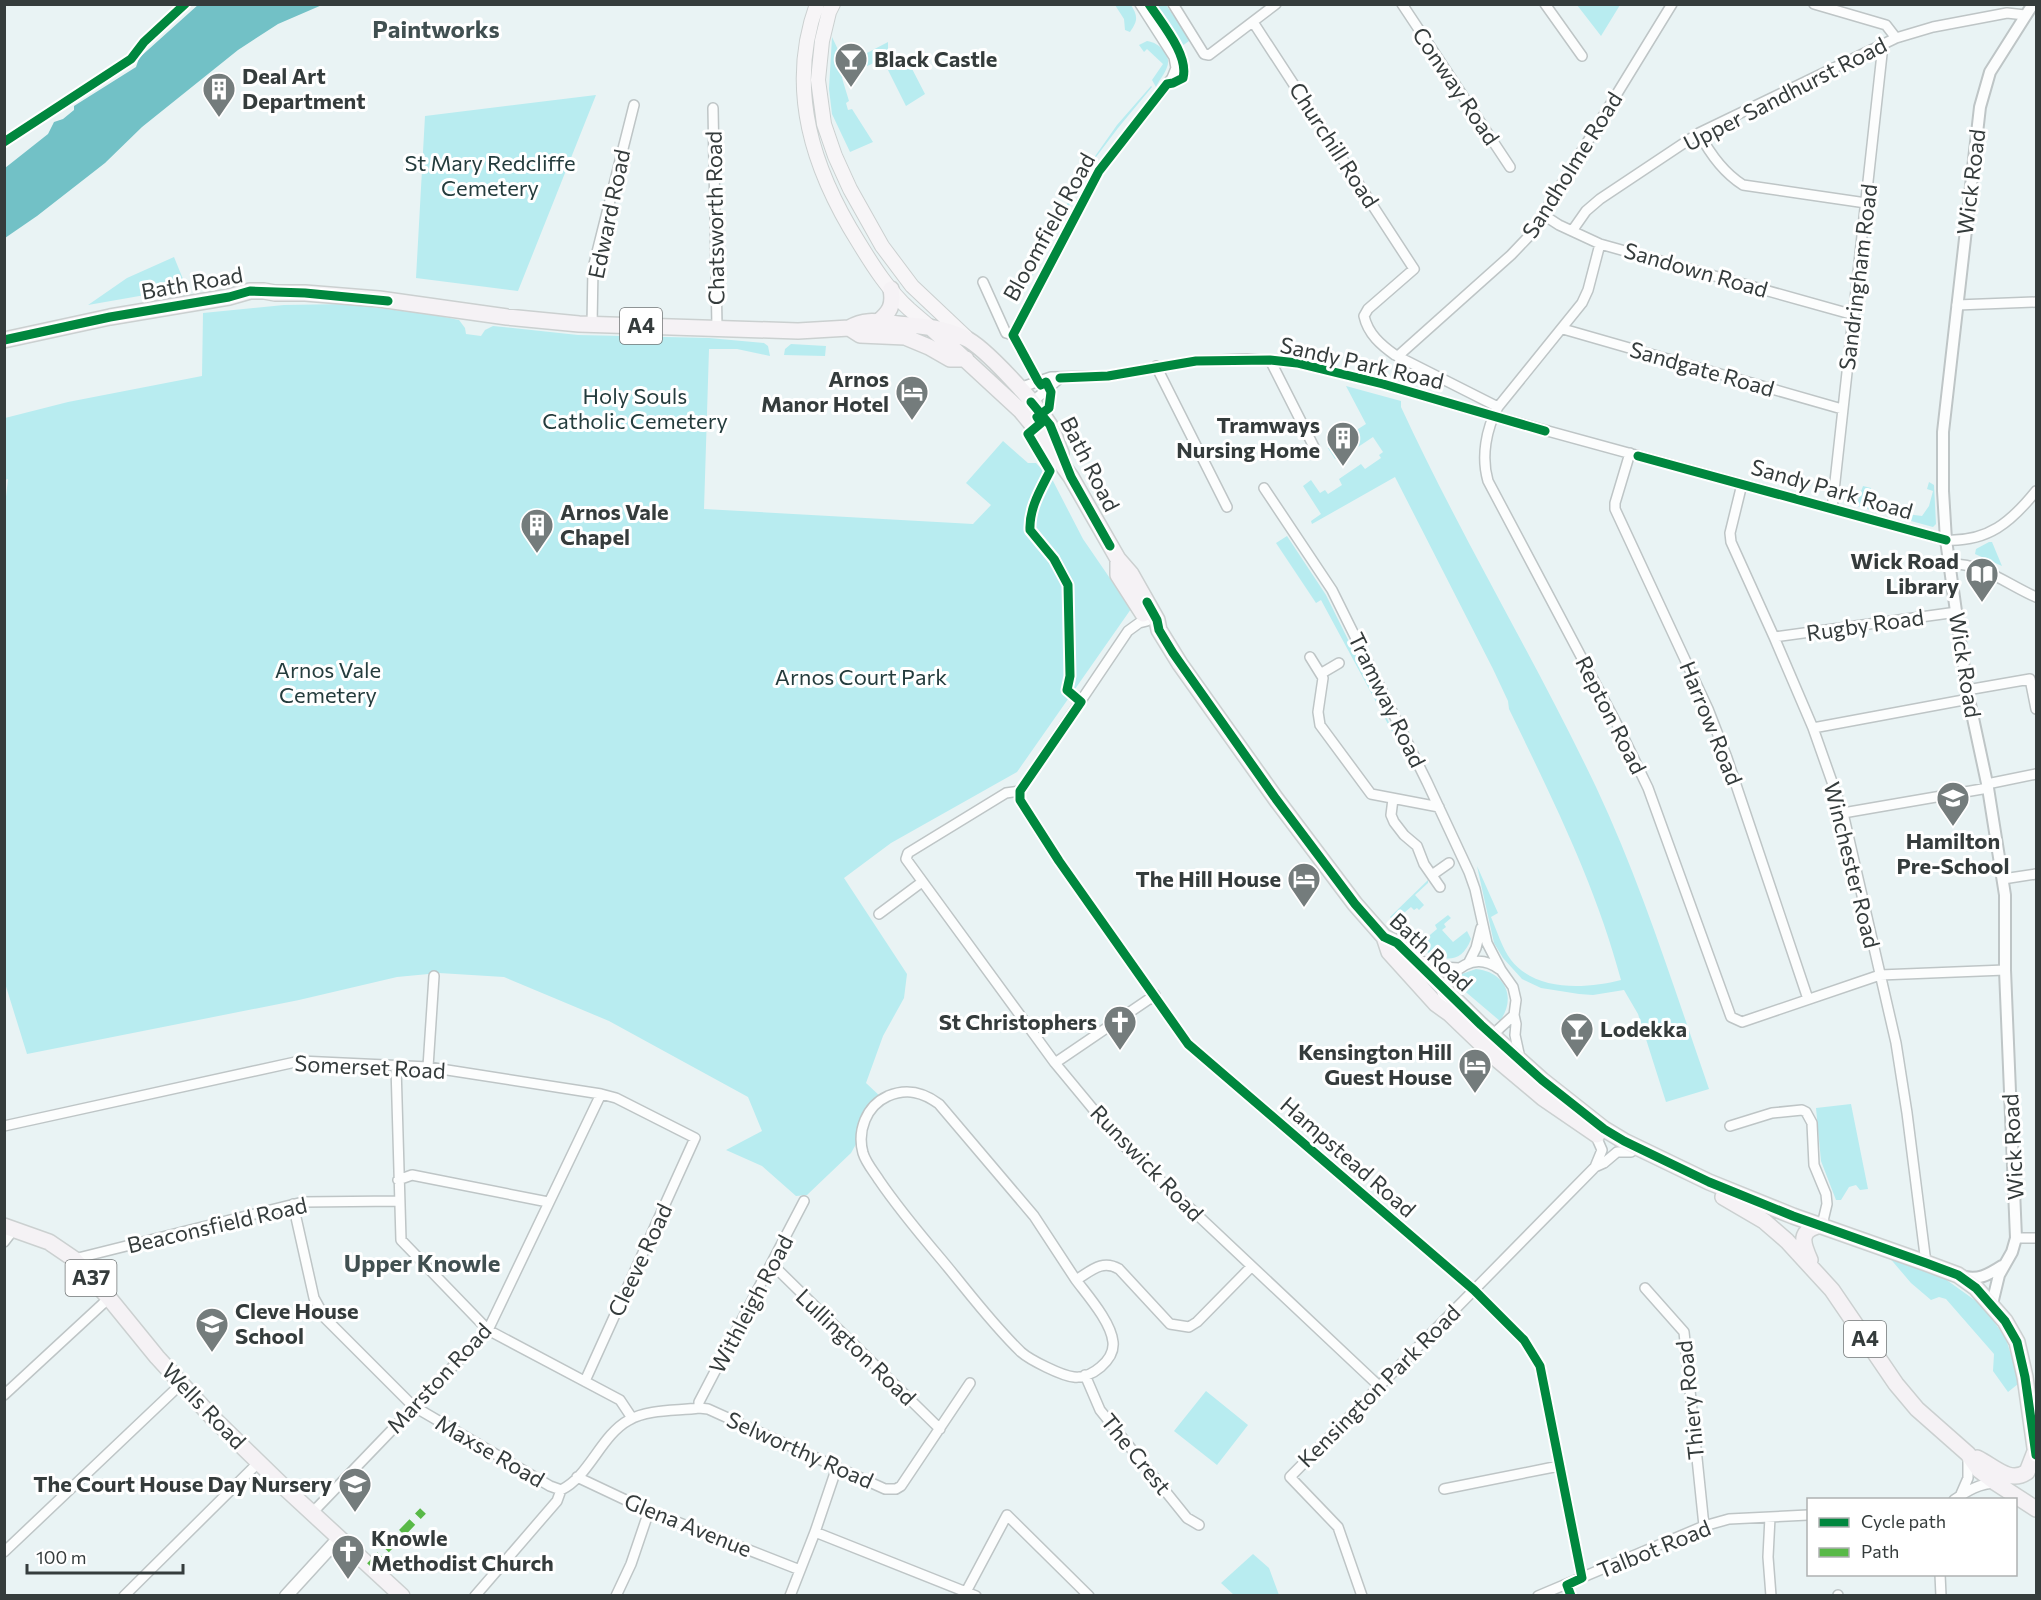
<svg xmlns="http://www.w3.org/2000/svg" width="2041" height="1600" viewBox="0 0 2041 1600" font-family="Commissioner,sans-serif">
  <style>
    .green { fill: #b8ecf0 }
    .water { fill: #72c1c6 }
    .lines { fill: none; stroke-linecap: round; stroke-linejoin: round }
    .minor-casing { stroke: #bec5c6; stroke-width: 12 }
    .tertiary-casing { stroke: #bec5c6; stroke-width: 14 }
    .secondary-casing { stroke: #bec5c6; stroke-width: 15 }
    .primary-casing { stroke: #cbd0d0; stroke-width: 16 }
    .trunk-casing { stroke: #cbd0d0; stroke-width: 18 }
    .minor { stroke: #fcfdfd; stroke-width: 9 }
    .tertiary { stroke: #fcfdfd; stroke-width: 10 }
    .secondary { stroke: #fcfdfd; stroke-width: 12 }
    .primary { stroke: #f7f5f7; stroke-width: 14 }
    .trunk { stroke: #f5f2f5; stroke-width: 15 }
    .quiet { stroke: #58b947; stroke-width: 8; stroke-dasharray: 15 8; stroke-linecap: butt }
    .cycleway-casing { stroke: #fff; stroke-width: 13 }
    .cycleway { stroke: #00873e; stroke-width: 9 }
    .labels { text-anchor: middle; stroke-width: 6; stroke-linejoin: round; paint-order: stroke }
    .shield { fill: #fff; stroke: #727676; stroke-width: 1.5 }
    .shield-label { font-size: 21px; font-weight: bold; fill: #353c3c }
    .poi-label { font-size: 22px; font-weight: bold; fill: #353c3c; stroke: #fff; text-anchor: end }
    .street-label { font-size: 22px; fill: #353c3c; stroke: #fff }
    .park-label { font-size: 22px; fill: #243c3d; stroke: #fff }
    .neighbourhood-label { font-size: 24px; font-weight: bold; fill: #415051; stroke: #fff }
  </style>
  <rect width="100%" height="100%" fill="#e9f3f4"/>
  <path class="green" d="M1115 5H1131C1138 16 1138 21 1130 32L1125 30 1124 19Z
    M1154 5H1166L1189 38V41L1182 46Z
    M1577 5H1620L1601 36Z
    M832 37 843 60 863 51 865 54 888 42V52L880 56 882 59 842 78 849 101 846 103 848 110 852 109 873 142 850 152 832 114 829 89Z
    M1147 41C1154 42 1159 45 1164 51 1175 64 1161 76 1156 87L1152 80 1163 64 1147 49 1144 52 1139 45Z
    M908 61 925 94 906 106 888 70Z
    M1151 86 1152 87 1118 128 1090 165 1021 298 1018 297 1084 172 1117 125Z
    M596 95 518 291 416 278 425 116Z
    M174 257 183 279 169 284 185 288 88 305 127 278Z
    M346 304 435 315 459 320 465 328 466 334 481 336 485 330 493 326 578 335 709 338 764 343 768 346 770 356 737 349H709L704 509 973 524 991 505 966 483 1003 441 1028 463H1036L1053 481 1083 539 1131 609 1017 772 891 843 844 878 907 974 904 998 883 1036 866 1083 882 1098 851 1153 807 1195 796 1196 762 1166 726 1150 762 1131 748 1097 609 1021 504 977 439 973 397 977 299 1000 27 1054 4 980V514L8 479 5 480V418L68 402 202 376 203 313 284 305Z
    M791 344 826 346 825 356 784 355 785 349Z
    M1346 386 1401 401V407C1461 537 1535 659 1596 787 1642 885 1674 988 1709 1089L1666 1102 1638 1014 1624 990 1593 995 1579 994 1541 988 1522 979 1503 958 1494 943 1477 866 1498 913 1491 917C1497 931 1502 948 1511 960 1536 992 1586 989 1621 980 1595 883 1552 798 1509 709L1508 701 1493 669 1395 477 1312 524 1311 521 1321 514 1303 486 1311 480 1320 493 1325 490 1328 494 1342 485 1339 479 1361 464 1365 469 1381 458 1379 455 1383 452 1373 437 1346 455 1344 453 1335 459 1328 448 1366 424Z
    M1929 482 1934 485 1936 524 1933 527 1856 506 1863 486 1871 488 1869 497 1901 506 1899 513 1922 516 1929 506 1933 491 1927 489Z
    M1287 536 1326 595 1409 763 1321 600 1316 603 1276 543Z
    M1989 542H1992L2002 566 1975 554 1976 549Z
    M1428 880V883L1415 895 1424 905 1419 910 1417 908 1414 910 1411 907 1398 918 1409 931 1413 928 1424 940 1437 929 1435 925 1448 915 1451 918 1444 924 1446 927 1442 930 1453 942 1467 931 1471 939C1460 969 1436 959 1416 945 1411 942 1403 938 1400 934 1396 928 1397 925 1390 917Z
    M1476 969C1505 972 1517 997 1500 1021L1454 982 1459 975Z
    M1851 1104 1868 1189 1860 1190 1856 1185 1849 1187 1841 1200H1836L1821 1161 1816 1108Z
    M1888 1256 1934 1271 1976 1301 1991 1317 2006 1339 2018 1377V1384L2008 1392 1993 1371 1994 1354 1946 1299 1939 1297 1931 1300 1911 1283Z
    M1206 1391 1248 1425 1217 1465 1174 1431Z
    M1253 1554 1269 1568 1279 1595H1234L1221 1583Z"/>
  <path class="water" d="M199 4 322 5 278 24 238 50 142 127 105 163 37 216 5 238V168L48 134 54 122 63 119 74 110V106L136 67 139 58Z"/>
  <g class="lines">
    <defs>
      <path id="minor" d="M1173 4 1204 54 1209 55 1276 4
        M1402 4 1510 167
        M1545 4 1582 56
        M1814 4 1886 25 1896 38
        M1253 22 1414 269 1368 309 1364 316C1368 334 1381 345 1395 355L1498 407
        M713 108 717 327
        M1699 133C1710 154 1724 173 1743 185L1866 203
        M1542 214 1559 225 1600 244 1854 315
        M1572 231 1586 211 1600 199 1699 133 1896 38 1933 27 2007 13 2025 15
        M1600 244 1588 290 1582 303 1498 407C1486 429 1481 457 1488 481L1620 730 1648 788 1731 1017 1742 1022 1880 975 2005 970
        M983 282 1006 333 1013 335 1099 171 1172 78 1176 68 1174 57 1140 4
        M1957 305 2036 302
        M592 325 593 268 634 105
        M1563 329 1842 409
        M1398 356 1511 255 1531 234 1672 4
        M1270 360 1316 451
        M1156 366 1227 507
        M1019 391V388L1051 377 1108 376 1196 361 1247 359 1297 363 1383 384 1493 416 1946 540C1988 542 2011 522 2036 491
        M1030 404 1060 378
        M1630 453 1615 503V509L1708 709 1727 758 1808 999
        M1742 484 1730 533 1731 542 1774 637 1813 728 1843 813 1896 1043 1907 1113 1926 1263
        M1264 488 1332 590 1427 782 1469 872 1475 889 1487 943 1501 970 1513 987 1516 1000 1514 1015 1516 1024 1515 1035 1520 1058
        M1832 509 1882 54 1878 46
        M1949 564C1981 562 2008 585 2036 597
        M1147 621 1139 623 1128 631 1020 791 1006 793 908 853 906 859 1055 1063 1122 1144 1379 1386
        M1774 637 1957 612
        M1310 657 1323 678 1318 712 1320 725 1371 794 1439 807
        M1322 673 1339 663
        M1967 690 2030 679 2036 709
        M1813 728 1969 699
        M1987 784 2036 774
        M1020 791V800L1059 861 1188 1044 1474 1290 1524 1340 1540 1366 1582 1578
        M1393 799 1391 815 1394 822 1404 835 1417 846 1424 864 1440 887
        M1843 813 1988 788
        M1432 875 1449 863
        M2003 879 2036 874
        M879 914 922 882
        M1421 961 1441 967 1459 968
        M1469 962 1476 948 1481 928
        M1450 1014 1442 993C1452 968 1475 951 1499 969
        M1489 1038 1514 1015
        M1055 1063 1155 995
        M396 1066 401 1240 488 1330 620 1400 632 1418
        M428 1067 434 976
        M4 1126 300 1061 428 1067 601 1094 616 1098 695 1138 585 1381
        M1730 1126 1772 1113 1802 1110 1806 1112 1812 1123 1814 1165 1826 1194 1827 1204 1822 1225
        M1595 1134 1602 1150 1595 1167
        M398 1180 412 1175 548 1202
        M293 1204 314 1298 325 1318 413 1406 550 1486 561 1490
        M2016 1238H2036
        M4 1242 14 1229
        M74 1259 303 1202 399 1201
        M771 1266 777 1269 940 1429
        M1076 1280C1088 1296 1111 1322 1113 1342 1115 1360 1091 1379 1074 1377 1062 1376 1030 1360 1021 1352 991 1323 967 1290 941 1259 919 1233 898 1208 879 1180 874 1172 866 1163 863 1153 857 1131 866 1106 888 1096 907 1088 923 1092 939 1104L1034 1216 1076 1280C1091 1271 1102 1259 1119 1269L1170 1324 1189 1327 1197 1322 1251 1267
        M1645 1288 1684 1332 1704 1526
        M1085 1375 1100 1410 1187 1518 1199 1525
        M4 1395 109 1298
        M699 1408V1402L804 1201
        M577 1477 649 1511 800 1570
        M1444 1489 1559 1466
        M1961 1494 1968 1478V1456
        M1954 1500C1967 1491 1980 1483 1996 1483
        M312 1513 488 1330 601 1094
        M1770 1517 1768 1557 1771 1596
        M815 1532 976 1596
        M4 1552 181 1384
        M1940 1574 1941 1596
        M967 1590 1007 1515 1089 1596
        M1838 1595V1596
        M124 1596 258 1463
        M475 1596 557 1501 561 1490C589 1477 601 1435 629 1420 648 1409 677 1411 699 1408L708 1409 885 1489H896L901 1486 970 1383
        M616 1596 631 1564 649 1511
        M790 1596 815 1532 837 1467
        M1362 1596 1338 1527 1290 1477 1595 1167 1604 1163 1617 1152H1631
        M1538 1596 1704 1526 1729 1519 1808 1515"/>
      <path id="tertiary" d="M1961 1276C1978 1281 1988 1275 2002 1266
        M1992 1304 1999 1275 2012 1252 2016 1238 2005 970V895L1988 788 1967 690 1946 540 1943 491V432L1980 107 1990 72 2033 4"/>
      <path id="secondary" d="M286 1596 339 1538"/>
      <path id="primary" d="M817 4C786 89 813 170 859 243 873 266 889 291 909 309 916 315 923 321 930 327
        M833 4 829 12 822 41 818 80 824 124 835 156 850 189 882 246 912 286 966 337"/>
      <path id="trunk" d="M878 322C890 312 894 305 891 289
        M930 327 1021 411 1043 438 1071 477 1118 559 1131 574 1157 620 1159 630 1180 664 1276 799 1355 904 1384 937 1397 943 1481 1025 1542 1080 1604 1129 1624 1141 1709 1182 1793 1216 1926 1263 1958 1275 1976 1288 2005 1321 2017 1342 2025 1377 2036 1455
        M849 328C866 318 879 322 898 324 921 326 943 327 965 338 985 347 1036 404 1049 424 1054 432 1057 444 1061 453
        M4 340 110 317 229 297 250 291H264L275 293H305L379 299 507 317 579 324 798 331 849 328 860 335 905 337 929 347 950 359H966
        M1118 559V575L1143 614
        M1384 937 1389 952 1436 1004 1450 1014 1499 1061 1543 1098 1597 1135
        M1723 1197 1764 1221 1787 1241 1832 1290 1896 1384 1917 1409 1968 1454 1979 1470 1996 1483 2036 1509
        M4 1226 49 1242 74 1259 109 1298 157 1357 211 1416 285 1488 402 1596
        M1810 1260C1802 1242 1798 1230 1822 1225
        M1977 1458C1994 1466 2009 1484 2027 1472L2036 1449"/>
    </defs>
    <use href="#minor" class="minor-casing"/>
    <use href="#tertiary" class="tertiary-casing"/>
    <use href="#secondary" class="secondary-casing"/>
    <use href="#primary" class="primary-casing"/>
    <use href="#trunk" class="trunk-casing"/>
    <use href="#minor" class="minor"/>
    <use href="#tertiary" class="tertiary"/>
    <use href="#secondary" class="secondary"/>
    <use href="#primary" class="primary"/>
    <use href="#trunk" class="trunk"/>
    <path class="quiet" d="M370 1566 423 1511"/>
    <defs>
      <path id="cycleway" d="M1149 4C1162 24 1189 55 1183 78L1173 83 1167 84 1099 171 1013 335 1038 381 1041 385 1046 382 1051 392 1049 408 1037 417 1041 423 1028 434 1050 471C1041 489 1029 508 1030 530L1054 559 1068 585 1070 676 1067 690 1081 702 1020 791V800L1059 861 1188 1044 1474 1290 1524 1340 1540 1366 1582 1578 1567 1585 1571 1596
        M4 142 131 59 144 42 185 4
        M4 340 110 317 229 297 250 291 305 293 388 301
        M1060 378 1108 376 1196 361 1270 360 1297 363 1383 384 1545 431
        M1031 402 1050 425 1071 477 1110 546
        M1638 456 1946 540
        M1147 602 1157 620 1159 630 1173 653 1276 799 1355 904 1384 937 1397 943 1481 1025 1542 1080 1604 1129 1624 1141 1709 1182 1793 1216 1926 1263 1958 1275 1976 1288 2005 1321 2017 1342 2025 1377 2036 1455"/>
    </defs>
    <use href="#cycleway" class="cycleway-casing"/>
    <use href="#cycleway" class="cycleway"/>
  </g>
  <defs>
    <symbol id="bar-pin" viewBox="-11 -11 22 30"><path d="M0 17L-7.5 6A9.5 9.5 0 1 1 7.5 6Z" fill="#747c7c" stroke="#fff"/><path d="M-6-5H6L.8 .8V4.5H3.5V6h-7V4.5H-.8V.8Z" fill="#fff"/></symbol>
    <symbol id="building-pin" viewBox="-11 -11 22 30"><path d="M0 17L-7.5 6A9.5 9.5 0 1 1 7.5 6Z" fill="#747c7c" stroke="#fff"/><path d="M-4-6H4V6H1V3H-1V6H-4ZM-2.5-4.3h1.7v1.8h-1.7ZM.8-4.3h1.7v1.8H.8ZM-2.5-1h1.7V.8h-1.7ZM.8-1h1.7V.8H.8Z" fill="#fff"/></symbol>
    <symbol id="hotel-pin" viewBox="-11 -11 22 30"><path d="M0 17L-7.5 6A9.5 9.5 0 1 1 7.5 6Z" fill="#747c7c" stroke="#fff"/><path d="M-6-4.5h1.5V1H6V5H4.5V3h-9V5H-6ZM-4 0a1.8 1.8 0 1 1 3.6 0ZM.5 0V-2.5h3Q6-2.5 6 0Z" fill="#fff"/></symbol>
    <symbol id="library-pin" viewBox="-11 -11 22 30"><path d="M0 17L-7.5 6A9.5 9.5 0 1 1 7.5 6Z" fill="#747c7c" stroke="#fff"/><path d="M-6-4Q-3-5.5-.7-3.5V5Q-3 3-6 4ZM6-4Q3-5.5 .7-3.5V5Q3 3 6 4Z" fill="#fff"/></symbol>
    <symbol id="school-pin" viewBox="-11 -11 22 30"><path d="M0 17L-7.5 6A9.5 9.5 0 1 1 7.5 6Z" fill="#747c7c" stroke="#fff"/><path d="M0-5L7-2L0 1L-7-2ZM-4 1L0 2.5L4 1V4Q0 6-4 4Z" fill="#fff"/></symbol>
    <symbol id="church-pin" viewBox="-11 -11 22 30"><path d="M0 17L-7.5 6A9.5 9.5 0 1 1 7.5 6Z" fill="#747c7c" stroke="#fff"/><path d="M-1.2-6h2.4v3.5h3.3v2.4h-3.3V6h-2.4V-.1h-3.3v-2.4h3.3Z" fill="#fff"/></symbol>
  </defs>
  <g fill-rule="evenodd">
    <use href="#bar-pin" x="832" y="40" width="38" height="52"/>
    <use href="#building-pin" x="200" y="70" width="38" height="52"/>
    <use href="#hotel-pin" x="893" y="373" width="38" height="52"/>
    <use href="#building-pin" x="1324" y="419" width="38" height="52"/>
    <use href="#building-pin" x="518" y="506" width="38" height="52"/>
    <use href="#library-pin" x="1963" y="555" width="38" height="52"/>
    <use href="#school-pin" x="1934" y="779" width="38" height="52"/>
    <use href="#hotel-pin" x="1285" y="860" width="38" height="52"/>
    <use href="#church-pin" x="1101" y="1003" width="38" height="52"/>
    <use href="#bar-pin" x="1558" y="1010" width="38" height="52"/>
    <use href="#hotel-pin" x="1456" y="1046" width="38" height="52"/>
    <use href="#school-pin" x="193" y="1305" width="38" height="52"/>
    <use href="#school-pin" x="336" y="1465" width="38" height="52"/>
    <use href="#church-pin" x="329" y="1532" width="38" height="52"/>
  </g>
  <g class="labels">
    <g class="shield">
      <rect x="620" y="308" width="42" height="36" rx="4.5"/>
      <rect x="65.5" y="1260" width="51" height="36" rx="4.5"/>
      <rect x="1844" y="1321" width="42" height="36" rx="4.5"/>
    </g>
    <g class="shield-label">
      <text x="641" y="333">A4</text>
      <text x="91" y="1285">A37</text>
      <text x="1865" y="1346">A4</text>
    </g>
    <g class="poi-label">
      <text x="874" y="67" text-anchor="start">Black Castle</text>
      <text x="242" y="84" text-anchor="start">Deal Art<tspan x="242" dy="25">Department</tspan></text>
      <text x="889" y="387">Arnos<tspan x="889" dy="25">Manor Hotel</tspan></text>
      <text x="1320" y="433">Tramways<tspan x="1320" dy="25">Nursing Home</tspan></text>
      <text x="560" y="520" text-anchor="start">Arnos Vale<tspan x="560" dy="25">Chapel</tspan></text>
      <text x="1959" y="569">Wick Road<tspan x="1959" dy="25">Library</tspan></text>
      <text x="1953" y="849" text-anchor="middle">Hamilton<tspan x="1953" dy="25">Pre-School</tspan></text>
      <text x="1281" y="887">The Hill House</text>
      <text x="1097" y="1030">St Christophers</text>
      <text x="1600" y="1037" text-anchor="start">Lodekka</text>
      <text x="1452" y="1060">Kensington Hill<tspan x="1452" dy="25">Guest House</tspan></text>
      <text x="235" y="1319" text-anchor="start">Cleve House<tspan x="235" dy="25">School</tspan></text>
      <text x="332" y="1492">The Court House Day Nursery</text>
      <text x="371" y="1546" text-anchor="start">Knowle<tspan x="371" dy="25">Methodist Church</tspan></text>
    </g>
    <g class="street-label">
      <text transform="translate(1456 86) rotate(56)" y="8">Conway Road</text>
      <text transform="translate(1785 94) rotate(-27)" y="8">Upper Sandhurst Road</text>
      <text transform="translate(1334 145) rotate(57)" y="8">Churchill Road</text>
      <text transform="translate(1572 165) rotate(-58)" y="8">Sandholme Road</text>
      <text transform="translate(1971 182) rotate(-83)" y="8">Wick Road</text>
      <text transform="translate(609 214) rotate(-78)" y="8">Edward Road</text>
      <text transform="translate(715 218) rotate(-91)" y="8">Chatsworth Road</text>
      <text transform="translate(1049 227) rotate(-61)" y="8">Bloomfield Road</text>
      <text transform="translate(1696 270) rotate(16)" y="8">Sandown Road</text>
      <text transform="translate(1858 277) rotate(-83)" y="8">Sandringham Road</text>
      <text transform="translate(192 283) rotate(-10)" y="8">Bath Road</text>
      <text transform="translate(1362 363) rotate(13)" y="8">Sandy Park Road</text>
      <text transform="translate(1702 369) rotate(16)" y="8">Sandgate Road</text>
      <text transform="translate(1090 464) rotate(63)" y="8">Bath Road</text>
      <text transform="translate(1832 489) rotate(16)" y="8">Sandy Park Road</text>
      <text transform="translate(1865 625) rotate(-8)" y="8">Rugby Road</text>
      <text transform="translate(1965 665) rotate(81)" y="8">Wick Road</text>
      <text transform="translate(1387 700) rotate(64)" y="8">Tramway Road</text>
      <text transform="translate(1611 715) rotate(63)" y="8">Repton Road</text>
      <text transform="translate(1711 723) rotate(68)" y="8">Harrow Road</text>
      <text transform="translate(1852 865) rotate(76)" y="8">Winchester Road</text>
      <text transform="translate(1431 952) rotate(43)" y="8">Bath Road</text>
      <text transform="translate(370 1067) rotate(3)" y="8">Somerset Road</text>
      <text transform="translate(2013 1147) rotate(-93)" y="8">Wick Road</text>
      <text transform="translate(1348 1157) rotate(41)" y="8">Hampstead Road</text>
      <text transform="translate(1147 1163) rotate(46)" y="8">Runswick Road</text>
      <text transform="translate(217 1225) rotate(-13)" y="8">Beaconsfield Road</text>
      <text transform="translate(640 1260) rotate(-65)" y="8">Cleeve Road</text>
      <text transform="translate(751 1304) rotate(-62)" y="8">Withleigh Road</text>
      <text transform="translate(856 1347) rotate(44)" y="8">Lullington Road</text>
      <text transform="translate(439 1378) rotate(-47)" y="8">Marston Road</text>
      <text transform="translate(1379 1386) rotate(-45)" y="8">Kensington Park Road</text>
      <text transform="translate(1690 1400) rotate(-96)" y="8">Thiery Road</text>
      <text transform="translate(204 1406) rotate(46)" y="8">Wells Road</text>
      <text transform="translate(800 1450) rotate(24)" y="8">Selworthy Road</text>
      <text transform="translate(490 1451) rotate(30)" y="8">Maxse Road</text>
      <text transform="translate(1136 1454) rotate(51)" y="8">The Crest</text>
      <text transform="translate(688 1525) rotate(22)" y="8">Glena Avenue</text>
      <text transform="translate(1654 1549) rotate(-22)" y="8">Talbot Road</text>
    </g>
    <g class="park-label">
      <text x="490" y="171">St Mary Redcliffe<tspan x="490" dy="25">Cemetery</tspan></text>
      <text x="635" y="404">Holy Souls<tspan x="635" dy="25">Catholic Cemetery</tspan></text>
      <text x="328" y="678">Arnos Vale<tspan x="328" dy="25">Cemetery</tspan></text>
      <text x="861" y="685">Arnos Court Park</text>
    </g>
    <g class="neighbourhood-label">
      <text x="436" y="38">Paintworks</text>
      <text x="422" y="1272">Upper Knowle</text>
    </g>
  </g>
  <rect width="2041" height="1600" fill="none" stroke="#353c3c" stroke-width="12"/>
  <rect x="1807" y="1498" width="210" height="78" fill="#ffffff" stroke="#aeb1b1" stroke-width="1.5"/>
  <rect x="1819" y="1518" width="30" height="9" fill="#00873e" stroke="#aeb1b1" stroke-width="1.5"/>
  <text x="1861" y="1528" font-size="18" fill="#353c3c">Cycle path</text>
  <rect x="1819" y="1548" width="30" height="9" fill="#58b947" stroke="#aeb1b1" stroke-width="1.5"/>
  <text x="1861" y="1558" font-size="18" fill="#353c3c">Path</text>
  <path d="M27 1564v9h156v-9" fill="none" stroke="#353c3c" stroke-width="3"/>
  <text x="36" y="1564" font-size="18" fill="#353c3c" stroke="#ffffff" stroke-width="4.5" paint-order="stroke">100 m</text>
</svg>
